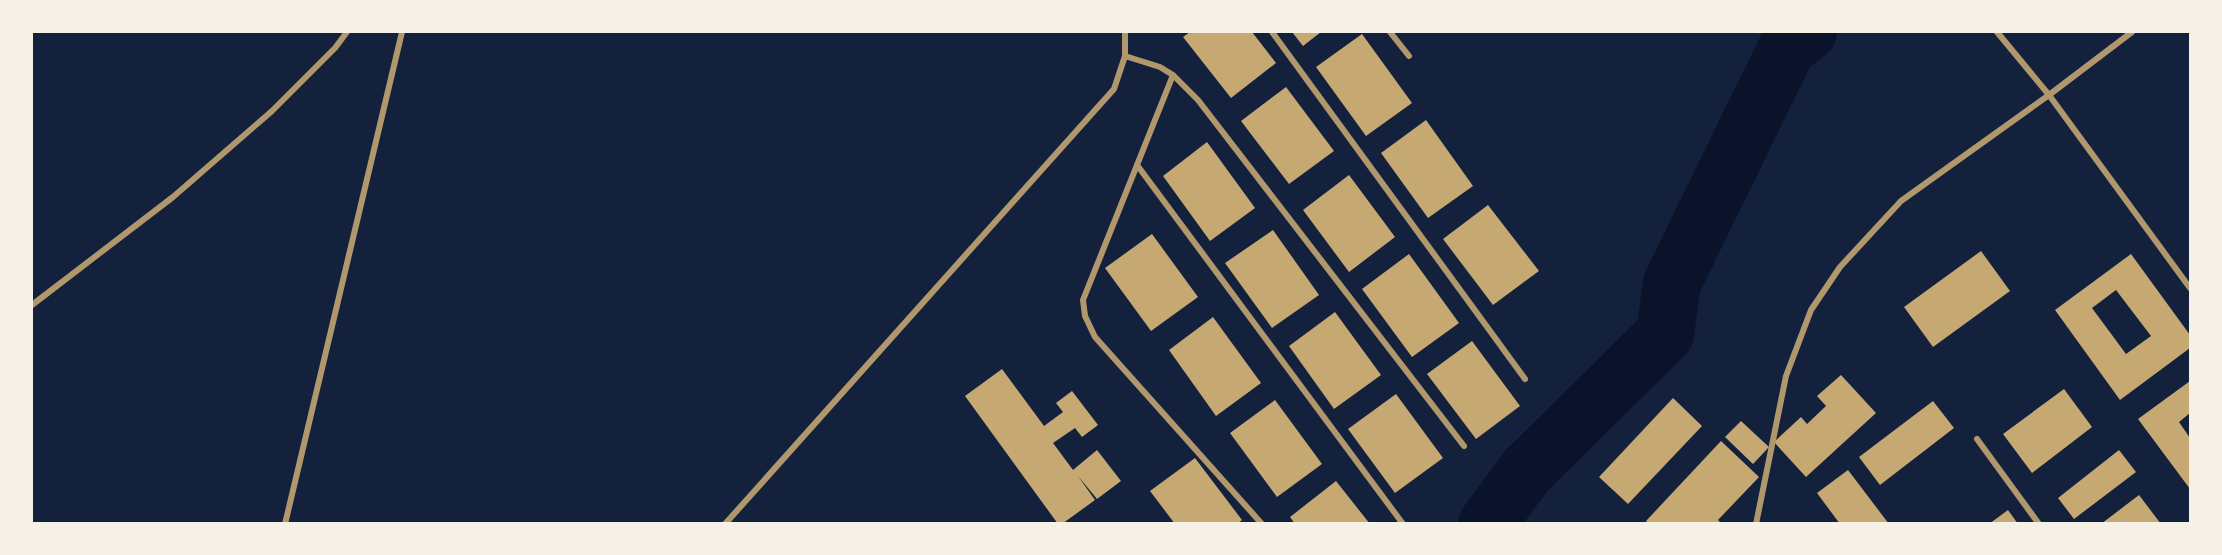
<svg xmlns="http://www.w3.org/2000/svg" width="2222" height="555" viewBox="0 0 2222 555" font-family="Barlow,sans-serif">
  <style>
    .lines { fill: none; stroke-linecap: round; stroke-linejoin: round }
    .river { stroke: #0b132b; stroke-width: 58 }
    .building { fill: #c6a872; fill-rule: evenodd }
    .minor { stroke: #b1986c; stroke-width: 6 }
  </style>
  <rect width="100%" height="100%" fill="#14213d"/>
  <g class="lines">
    <path class="river" d="M1487 524 1527 470 1665 334 1672 283 1787 48 1808 32"/>
  </g>
  <path class="building" d="M1190 32H1252L1276 63 1231 98 1183 37Z
    M1292 32H1321L1303 46Z
    M1362 34 1412 103 1366 136 1316 67Z
    M1286 87 1334 151 1289 184 1241 121Z
    M1426 120 1473 186 1428 218 1381 153Z
    M1207 142 1255 208 1210 241 1163 176Z
    M1349 175 1395 237 1349 272 1303 210Z
    M1488 205 1539 271 1493 305 1443 239Z
    M1273 230 1319 295 1272 328 1225 263Z
    M1152 234 1198 297 1151 331 1105 268Z
    M1981 251 2010 291 1933 347 1904 307Z
    M1409 254 1459 323 1412 357 1362 289Z
    M2131 254 2190 335V348L2120 400 2055 310ZM2116 290 2151 336 2126 354 2092 308Z
    M1335 312 1381 375 1334 409 1289 346Z
    M1213 317 1261 383 1216 416 1169 350Z
    M1472 341 1520 406 1476 439 1427 374Z
    M1002 369 1044 426 1063 412 1056 403 1072 391 1098 425 1082 437 1075 428 1053 443 1073 470 1097 450 1121 481 1097 499 1078 476 1095 500 1062 524H1058L965 396Z
    M1841 375 1876 413 1806 477 1774 442 1801 417 1807 424 1826 406 1817 396Z
    M2190 381V413L2179 422 2190 438V489L2138 419Z
    M2064 389 2092 427 2032 473 2003 434Z
    M1396 394 1443 458 1395 493 1348 429Z
    M1673 398 1702 426 1628 504 1599 477Z
    M1275 400 1322 464 1277 497 1230 433Z
    M1933 401 1954 428 1880 485 1859 457Z
    M1741 421 1769 447 1753 464 1725 437Z
    M1721 441 1759 477 1718 520 1722 524H1649L1646 521Z
    M2119 450 2136 472 2074 519 2058 498Z
    M1195 458 1242 520 1237 524H1175L1150 491Z
    M1848 470 1889 524H1840L1817 493Z
    M1336 481 1370 524H1295L1290 517Z
    M2139 495 2161 524H2101Z
    M2008 510 2018 524H1989Z"/>
  <g class="lines">
    <path class="minor" d="M1272 32 1525 379
      M1390 32 1409 56
      M1997 32 2049 95 2190 288
      M1125 56 1160 67 1173 75 1198 100 1464 446
      M1173 75 1083 300 1085 316 1095 337 1262 524
      M1137 165 1403 524
      M32 305 173 197 272 111 335 48 347 32
      M1977 439 2039 524
      M285 524 402 32
      M725 524 1114 89 1125 56V32
      M1756 524 1786 376 1811 310 1840 267 1901 201 2049 95 2132 32"/>
  </g>
  <rect width="2222" height="555" fill="none" stroke="#f6f1e7" stroke-width="66"/>
</svg>
